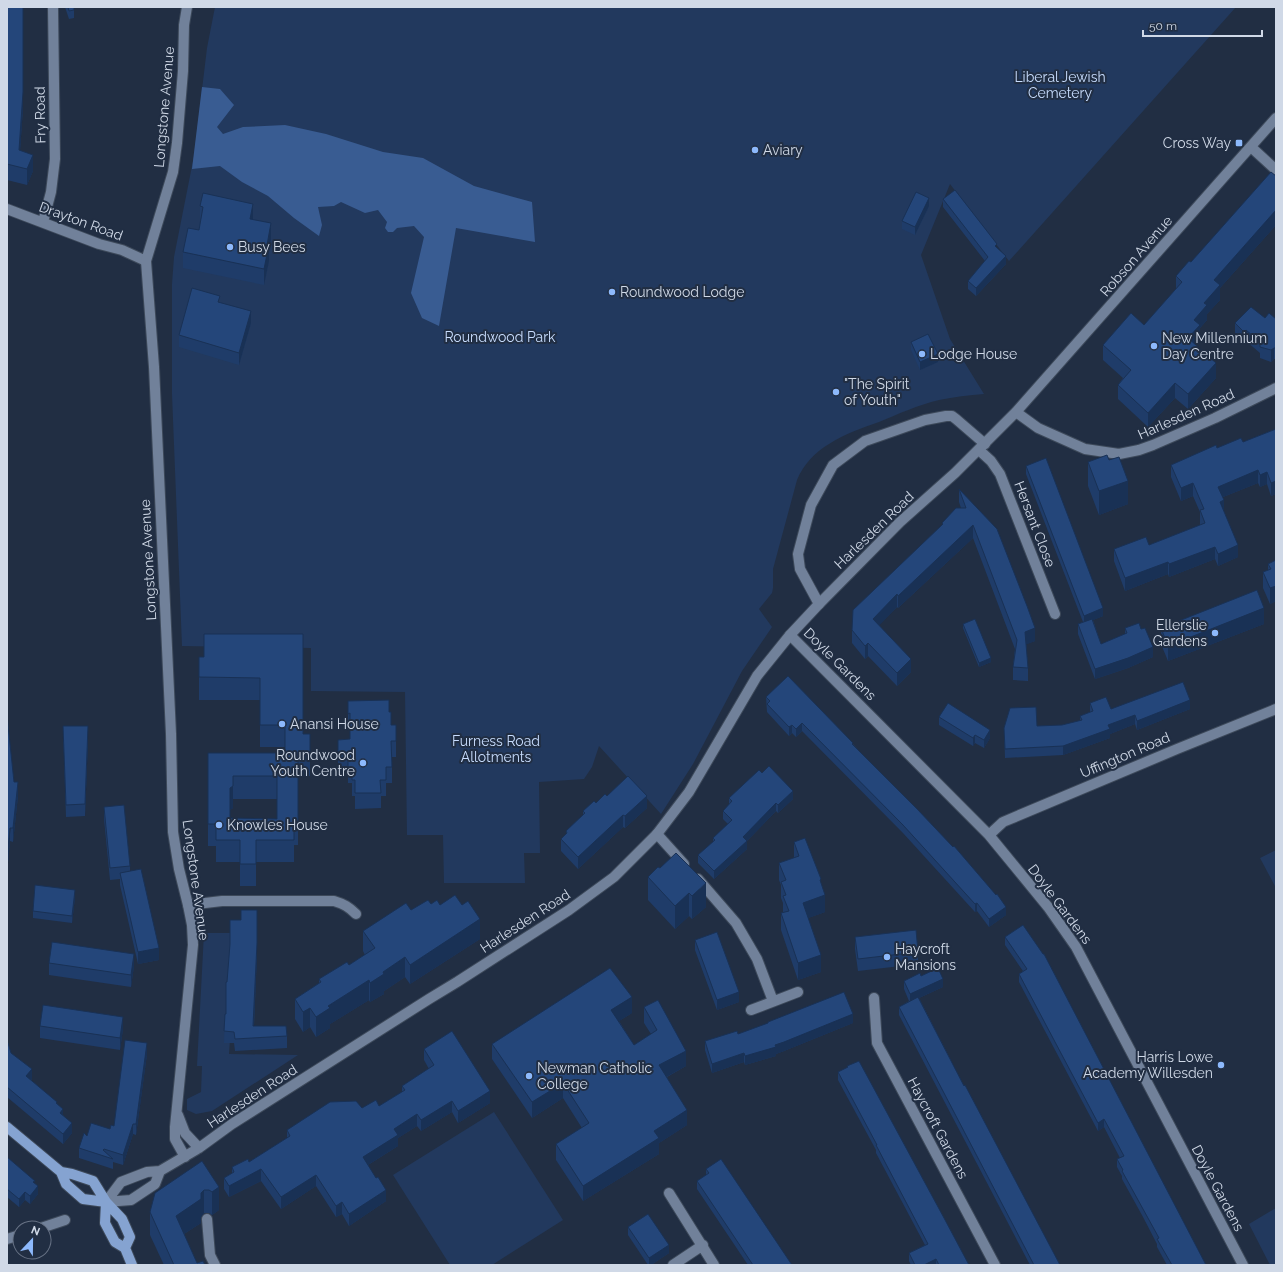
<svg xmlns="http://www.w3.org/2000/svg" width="1283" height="1272" viewBox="0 0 1283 1272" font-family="Raleway,sans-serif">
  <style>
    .green { fill: #22395e }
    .forest { fill: #395c92 }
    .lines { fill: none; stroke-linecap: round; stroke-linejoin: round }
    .street-casing { stroke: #3d495a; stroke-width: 12 }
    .secondary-casing { stroke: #3d495a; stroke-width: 12 }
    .primary-casing { stroke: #3d495a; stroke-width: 12 }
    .street { stroke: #71819a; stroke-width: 10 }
    .secondary { stroke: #71819a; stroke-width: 10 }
    .primary { stroke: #85a3d1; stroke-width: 10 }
    .wall { fill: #1f3c69; fill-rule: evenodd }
    .shaded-wall { fill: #193155 }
    .building { fill: #24467a; stroke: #193155; fill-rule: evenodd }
    .poi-dot { fill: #8db9fc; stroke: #212e43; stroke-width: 1.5 }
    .labels { text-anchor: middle; stroke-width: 4; stroke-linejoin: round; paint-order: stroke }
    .park-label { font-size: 14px; fill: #c8ddfe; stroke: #212e43 }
    .street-label { font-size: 14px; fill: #d0d9e7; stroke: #212e43 }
    .poi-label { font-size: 14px; fill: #d0d9e7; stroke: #212e43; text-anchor: start }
  </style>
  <rect width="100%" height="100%" fill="#212e43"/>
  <path class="green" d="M215 7H1236L1009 261 950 184 921 255 950 339 984 394C969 395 954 397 939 400 918 405 898 414 879 422 862 428 844 434 829 444 815 452 803 465 797 480L773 569V588L772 593 759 609 772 627 742 671 693 764 661 814 599 746 592 767 584 779 539 782 540 853H524L525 883H444L443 835H407L405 692 311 691V648L182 646 172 394V284L174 257 194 156 207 48Z
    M1276 850V888L1260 858Z
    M204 933H237L229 1054 298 1055 212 1111 196 1114 187 1110V1099L201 1092 202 1066H197Z
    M494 1112 563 1220 492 1265H450L393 1175Z
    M1276 1208V1265H1270L1249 1224Z"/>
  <path class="forest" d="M202 87 220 89 234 105 217 127 223 134 243 127 285 125 326 134 383 152 423 158 474 186 532 202 535 242 456 228 439 326 422 318 411 293 424 237 414 226 397 228 393 232H388L385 228 387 222 378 210 365 213 341 202 334 206 318 207 322 225 319 236 294 218 268 196 242 182 220 166 192 169Z"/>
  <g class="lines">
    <defs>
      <path id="street" d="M1251 147 1276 170
        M7 209 99 244 122 250 146 261
        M43 222 51 192 55 159 53 7
        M979 450 991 461 1000 474 1055 614
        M819 604 800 569 798 554 811 505 833 465 865 441 925 420 946 416H952L956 419 985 444
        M790 635 989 835 1048 907 1076 947 1243 1265
        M657 834 684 864
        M989 835 1003 822 1177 749 1276 709
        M698 879 736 923 757 959 773 1001
        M188 905 222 901H334C344 904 349 907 356 914
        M874 998 877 1043 995 1265
        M751 1010 798 992
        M669 1193 714 1265
        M207 1219 210 1255 215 1265
        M41 1228 65 1220
        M7 1239 20 1235
        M673 1265 703 1245"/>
      <path id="secondary" d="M1016 412 1038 428 1085 449 1119 454 1139 450 1153 445 1215 418 1276 388
        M178 1115 185 1133 199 1148
        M185 1157 175 1139V1127L193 945 192 925 188 905 179 869 173 832 171 734 154 367 146 261 173 172 177 143 183 71 184 25 187 7
        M106 1202 121 1182 147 1172 160 1171 199 1148 232 1124 429 999 457 982 569 910 614 877 657 834 689 792 757 676 790 635 819 604 900 522 955 473 1016 412 1276 118
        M106 1202 131 1200 155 1184 160 1171"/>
      <path id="primary" d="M7 1127 61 1172 66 1184 83 1199 106 1202
        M61 1172 72 1174 93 1181 106 1202 122 1219 130 1237 125 1248
        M106 1202 105 1223 115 1242 125 1248 132 1265"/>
    </defs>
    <use href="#street" class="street-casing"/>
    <use href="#secondary" class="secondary-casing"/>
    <use href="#primary" class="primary-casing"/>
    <use href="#street" class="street"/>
    <use href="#secondary" class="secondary"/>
    <use href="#primary" class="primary"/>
  </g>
  <path class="wall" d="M7 7 23 108 20 151 33 171 27 185 7 180Z
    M65 7H74V18L69 19Z
    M1276 176V225L1220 288V300L1207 314V320L1200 328V340L1196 345 1216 378 1188 409 1175 398 1148 427 1118 399V385L1123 378 1103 360V345L1144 325 1176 290V276L1191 262Z
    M943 199 997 248 1006 264 976 296 968 289V281L985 261 943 207Z
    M200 206 253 219 271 239 269 250V261L264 285 183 268V252L199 230 200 222Z
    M929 206 915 235 902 229V221Z
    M220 302 251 323 239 365 179 347V335Z
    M1265 318 1276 319V359H1274L1271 362 1260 358V353L1246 341 1244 343 1235 334V323Z
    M911 342 938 362 920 370 911 350Z
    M1276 429V494L1271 496 1267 484 1260 487 1258 483 1223 497 1224 512 1238 557 1218 566 1215 559 1169 577 1168 574 1125 591 1114 561V549L1149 545 1200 525V512L1193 496 1181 501 1171 477V465L1217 448 1243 442Z
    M1109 460 1128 504 1099 515 1088 486V462Z
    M1026 466 1103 616 1093 620 1101 644 1125 634V628L1153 657 1128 668 1095 679 1078 634V624L1083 622 1026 474Z
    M959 489 1035 641 1026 644 1028 668V681L1013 680V667L1015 649 973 538 898 608 897 607 879 625 911 672 897 686 868 656 865 659 852 643V630L942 525V523L961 508 959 502Z
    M1276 560V601L1270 604 1263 588V572L1268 570V564Z
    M963 624 991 662 979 667 963 628Z
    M1264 624 1168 661 1161 644V628Z
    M303 634V734H310V776H298V845H294V862H256V886H240V862H216V846H208V753H285V747H260V700H199V657H204ZM233 799H277V819L230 818V810L233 808Z
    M766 697 853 744 1006 915 989 927 977 911 975 912 903 833 802 731 796 737 792 733 789 736 767 712Z
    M348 701 389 712 391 725H396V757H392V783H386V796H381V808L355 809V796H352V783H348V769L338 770V740L350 739V729H348Z
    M1090 703 1111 709H1190L1137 730 1135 724 1110 734V738L1063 755 1005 758 1004 728 1062 725 1080 721V716L1090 712Z
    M939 717 990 738 984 748 975 743 973 746 939 725Z
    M63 726 88 738 85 816 66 817Z
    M762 773 793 799 778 813 776 811 747 841V849L714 879 698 863V855L713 842V838L728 824 723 819V811L729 805V798Z
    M14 782 18 796 13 842 10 841 7 873Z
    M607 796 647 808 625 828 623 827 578 869 561 851V839L566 834V831L583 815V811Z
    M104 807 130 866V871L159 960 138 964 120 885V879L110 880 104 819Z
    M794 842 821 884 825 912 808 918 821 972 798 980 781 930V913H783V903L781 898V885L779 880V863L794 858Z
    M660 868 706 907 692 919 689 916 675 929 648 900V877Z
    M75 897 72 923 33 918V911Z
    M431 904 440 905 480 939 410 984 405 977 384 991V994L370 1002 369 1000 330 1024V1028L316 1037 310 1027 303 1032 295 1019V999L319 983V979L349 965 365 955 363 951V931L411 910Z
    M257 910V955L254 1026 287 1036V1048L235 1051 234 1043H224L225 1014H226L227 982 241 920Z
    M1023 925 1180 1216 1206 1265H1167L1157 1247V1244L1143 1217 1122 1179V1176L1117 1167V1159L1120 1158 1104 1127 1098 1131 1019 982V974L1023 971 1005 945V937Z
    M855 937 918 952V964L858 971 855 949Z
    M695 940 739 1002 717 1010 695 950Z
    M49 963 134 966 131 987 49 975Z
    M921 976 943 987 919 998 964 1086 1060 1265H1030L899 1015V1007L909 1001 904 989V981Z
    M644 1007 686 1066 667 1077 687 1125 659 1143V1154L583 1201 556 1160V1144L582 1128 563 1098 532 1118 492 1059V1044L632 1013 619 1021 634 1045 651 1034 644 1023Z
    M853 1023 784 1051 776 1054V1056L745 1065 744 1062 712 1073 705 1050V1041L738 1034Z
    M40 1026 123 1029 120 1050 40 1038Z
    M7 1043 11 1053 32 1079 31 1080 57 1103 72 1133 63 1144 7 1097Z
    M424 1049 490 1103 458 1123 452 1112 421 1131 417 1126 398 1138V1146L368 1165 386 1201 349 1226 342 1214 336 1217 316 1186 281 1209 261 1181 229 1197 224 1189V1178L232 1173V1167L249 1162 287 1138V1130L362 1108 379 1106 402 1092V1086L429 1069 424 1060Z
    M147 1054 136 1135 133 1134 123 1165 113 1162V1169L79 1158V1148L87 1136 110 1129 114 1126Z
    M847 1066 969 1265H911L909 1261V1253L925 1245 876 1153V1150L838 1080V1072L847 1068Z
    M7 1157 35 1184 38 1194 30 1204 25 1200 19 1207 7 1197Z
    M202 1161 219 1210 212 1215 209 1213H204L201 1217V1223L184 1234 197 1263 205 1265H164L150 1235V1212Z
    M706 1169 792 1265H748L697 1189V1181L706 1175Z
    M628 1227 669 1253 651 1265H648L628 1235Z"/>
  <path class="shaded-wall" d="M23 92V108L19 166V150Z
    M33 155V171L27 185V169Z
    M929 198V206L915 235V227Z
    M253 204V219H250Z
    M1276 210V225L1220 288V300L1207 314V320L1200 328V340L1188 353V338L1194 320 1204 303 1214 280Z
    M271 223V239L269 250V261L264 285V269L267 245Z
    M1006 256V264L976 296V288Z
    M251 311V323L239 365V353Z
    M1246 330V341L1244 343V332Z
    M1274 348V359L1271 362V350Z
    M938 354V362L920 370V362Z
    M1216 363V378L1188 409V394Z
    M1175 383V398L1148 427V413Z
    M1258 470V483L1218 499V487Z
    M1267 472V484L1260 487V475Z
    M1128 481V504L1099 515V491Z
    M1276 481V494L1271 496V483Z
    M1193 483V496L1181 501V488Z
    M1224 500V513L1220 502Z
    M973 525V538L898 608V596Z
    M1238 545V557L1218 566V554Z
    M1215 547V559L1169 577V564Z
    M1168 562V574L1125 591V578Z
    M1276 586V601L1270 604V588Z
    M897 594V607L873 632V619Z
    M1103 608V616L1084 624V616Z
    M1264 608V624L1168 661V646Z
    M1035 628V641L1025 645V632Z
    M868 643V656L865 659V646Z
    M1153 647V657L1128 668 1095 679V669Z
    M991 658V662L979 667V663Z
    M911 659V672L897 686V673Z
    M1190 700V709L1137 730V721Z
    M1135 715V724L1110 734V738L1063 755V746L1108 725Z
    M802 723V731L796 737V729Z
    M792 725V733L789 736V727Z
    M88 726V738L85 816V804Z
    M990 730V738L984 748V740Z
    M975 735V743L973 746V738Z
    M18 782V796L13 842V828Z
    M233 786V808L230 810V841V788Z
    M793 791V799L778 813V805Z
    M647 796V808L625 828V816Z
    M776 803V811L747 841V849L714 879V871L743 837Z
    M623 815V827L578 869V857Z
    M10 828V841L7 873V859Z
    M706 883V907L692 919V896Z
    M75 890V897L72 923V916Z
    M689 893V916L675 929V906Z
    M825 895V912L803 920V903Z
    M977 903V911L975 912V904Z
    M1006 907V915L989 927V919Z
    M480 919V939L410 984V965Z
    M257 943V955L253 1038V1026Z
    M159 948V960L138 964V952Z
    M134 954V966L131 987V975Z
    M821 955V972L798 980V963Z
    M405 957V977L384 991V994L370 1002V983L383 972Z
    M943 979V987L910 1002V994Z
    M369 980V1000L330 1024V1028L316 1037V1017L328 1006Z
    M739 992V1002L717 1010V1000Z
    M632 997V1013L611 1026V1010Z
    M310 1008V1027L303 1032V1012Z
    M853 1014V1023L784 1051 776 1054V1056L745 1065V1056Z
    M123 1017V1029L120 1050V1038Z
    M147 1043V1054L136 1135V1124Z
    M686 1051V1066L659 1081V1065Z
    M744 1053V1062L712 1073V1064Z
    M32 1069V1079L26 1085V1076Z
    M563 1083V1098L532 1118V1102Z
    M490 1091V1103L458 1123V1111Z
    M452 1101V1112L421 1131V1120Z
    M63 1109V1119L60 1113Z
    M687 1110V1125L659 1143V1154L583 1201V1186L654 1131Z
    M417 1114V1126L398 1138V1146L363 1168V1157L394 1129Z
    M1104 1119V1127L1098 1131V1123Z
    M72 1123V1133L63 1144V1134Z
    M133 1124V1134L123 1165V1155Z
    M261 1169V1181L229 1197V1186Z
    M316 1175V1186L281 1209V1197Z
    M38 1186V1194L30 1204V1196Z
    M219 1187V1210L212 1215V1192Z
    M204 1190V1213L201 1217V1223L176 1239V1216Z
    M386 1190V1201L349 1226V1214Z
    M25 1192V1200L19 1207V1199Z
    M342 1202V1214L336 1217V1206Z
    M669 1245V1253L651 1265H649V1258Z
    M936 1259V1265H924Z"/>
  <path class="building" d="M7 7H23V92L19 150 33 155 27 169 7 164Z
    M68 7H74V10L69 11Z
    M1271 172 1276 176V210L1214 280 1220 285 1204 303 1207 305 1194 320 1200 325 1188 338 1216 363 1188 394 1175 383 1148 413 1118 385 1131 370 1103 345 1131 313 1144 325 1182 282 1176 276 1189 261 1191 262Z
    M955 190 997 244 995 246 1006 256 976 288 968 281 988 257 943 199Z
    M916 192 929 198 915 227 902 221Z
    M203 193 253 204 250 219 271 223 267 245H269L264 269 183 252 188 228 199 230 203 207 200 206Z
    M192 288 220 296 218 302 251 311 239 353 179 335Z
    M1251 307 1265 318 1269 313 1276 319V348H1274L1271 350 1260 347V342L1246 330 1244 332 1235 323Z
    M928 334 938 354 920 362 911 342Z
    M1276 429V481L1271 483 1267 472 1260 475 1258 470 1218 487 1224 500 1220 502 1238 545 1218 554 1215 547 1169 564 1168 562 1125 578 1114 549 1146 537 1149 545 1205 523 1200 510 1204 509 1193 483 1181 488 1171 465 1216 445 1217 448 1241 438 1243 442Z
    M1107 455 1109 460 1119 457 1128 481 1099 491 1088 462Z
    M1046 458 1103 608 1084 616 1026 466Z
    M959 489 997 529 1027 606 1035 628 1025 632 1028 668 1013 667 1017 640 973 525 898 596 897 594 873 619 911 659 897 673 868 643 865 646 852 630 853 610 943 524 942 523 956 508H966Z
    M1276 560V586L1270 588 1263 572 1271 569 1268 564Z
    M1257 590 1264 608 1168 646 1161 628Z
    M975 619 991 658 979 663 963 624Z
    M1092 619 1101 644 1127 633 1125 628 1139 623 1141 629 1145 628 1153 647 1128 658 1095 669 1078 624Z
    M204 634H303V734H310V753H298V822H294V840H256V864H240V840H216V824H208V753H285V725H260V678L199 677V657H204ZM233 776H277V819L230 818V788L233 786Z
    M788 676 853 743 852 744 918 810 953 847 954 846 996 895 997 894 1006 907 989 919 977 903 975 904 903 825 802 723 796 729 792 725 789 727 767 704 770 701 766 697Z
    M1183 682 1190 700 1137 721 1135 715 1108 725 1110 729 1063 746 1005 749 1004 728 1010 708 1036 707 1037 726 1062 725 1082 720 1080 716 1093 711 1090 703 1106 697 1111 709Z
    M389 700V712H391V725H396V741H391L392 767H386V780H380L381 793H355V780H352V767H348V753L338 754V740L350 739V713L348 714V701Z
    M948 703 990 730 984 740 975 735 973 738 939 717Z
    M7 715 14 782H18L13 828H10L7 859Z
    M63 726H88L85 804 66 805Z
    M769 766 793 791 778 805 776 803 743 837 747 841 714 871 698 855 715 840 713 838 732 820 723 811 732 801 729 798 759 770 762 773Z
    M628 776 647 796 625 816 623 815 578 857 561 839 567 833 566 831 585 813 583 811 594 801 596 803 605 794 607 796Z
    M124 805 130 866 110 868 104 807Z
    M805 838 821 879 820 880 825 895 803 903 821 955 798 963 781 913 789 911 783 896 786 895 781 882 786 880 779 863 799 856 794 842Z
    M676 853 706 883 692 896 689 893 675 906 648 877 658 867 660 868Z
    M141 869 159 948 138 952 120 873Z
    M35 885 75 890 72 916 33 911Z
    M455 895 462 905 468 901 480 919 410 965 405 957 383 972 384 974 370 983 369 980 328 1006 330 1008 316 1017 310 1008 303 1012 295 999 321 982 319 979 347 962 349 965 375 948 363 931 406 903 411 910 428 900 431 904 437 900 440 905Z
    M241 910H257V943L253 1026H286L287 1036 235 1039 234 1032 224 1031 225 1014H226V982H227L230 944V920H241Z
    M1023 925 1043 954H1044L1206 1265H1172L1157 1239 1159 1238 1143 1209 1122 1171 1123 1170 1117 1159 1124 1156 1104 1119 1098 1123 1019 974 1027 969 1005 937Z
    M916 930 918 952 858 959 855 937Z
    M717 932 739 992 717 1000 695 940Z
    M52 942 134 954 131 975 49 963Z
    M610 968 632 997 611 1010 634 1045 657 1030 644 1007 658 1000 686 1051 659 1065 687 1110 654 1131 659 1138 583 1186 556 1144 589 1123 563 1083 532 1102 492 1044Z
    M938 968 943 979 910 994 904 981 920 973 921 976Z
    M844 992 853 1014 784 1042 775 1045 776 1047 745 1056 744 1053 712 1064 705 1041 737 1031 738 1034 768 1023V1022Z
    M918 997 964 1086 965 1085 1060 1265H1034L899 1007Z
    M43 1005 123 1017 120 1038 40 1026Z
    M452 1031 490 1091 458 1111 452 1101 421 1120 417 1114 394 1129 398 1135 363 1157 376 1178 378 1177 386 1190 349 1214 342 1202 336 1206 316 1175 281 1197 261 1169 229 1186 224 1178 234 1172 232 1167 248 1159 249 1162 290 1136 287 1130 330 1102 356 1101 362 1108 376 1100 379 1106 405 1090 402 1086 434 1065 424 1049Z
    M125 1040 147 1043 136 1124H133L123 1155 104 1149 103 1150 113 1159 79 1148 84 1133 87 1136 91 1123 110 1129 111 1125 114 1126Z
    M7 1043H8L11 1053 32 1069 26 1076 57 1102 56 1103 63 1109 60 1113 72 1123 63 1134 7 1087Z
    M859 1061 944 1218 969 1265H939L936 1259 924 1265H915L909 1253 928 1244 876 1145H877L838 1072 848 1067 847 1066Z
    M7 1157 35 1181 33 1182 38 1186 30 1196 25 1192 19 1199 7 1189Z
    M721 1159 792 1265H753L697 1181 709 1173 706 1169Z
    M202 1161 219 1187 212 1192 209 1190H204L201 1193V1199L176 1216 197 1263 203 1261 205 1265H174L150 1212 155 1193Z
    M648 1214 669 1245 649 1258 628 1227Z"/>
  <g class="poi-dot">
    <rect x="1235" y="139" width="8" height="8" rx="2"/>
    <circle cx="755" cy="150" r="4"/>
    <circle cx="230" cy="247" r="4"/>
    <circle cx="612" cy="292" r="4"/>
    <circle cx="1154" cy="346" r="4"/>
    <circle cx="922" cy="354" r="4"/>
    <circle cx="836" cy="392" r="4"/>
    <circle cx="1215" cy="633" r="4"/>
    <circle cx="282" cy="724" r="4"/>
    <circle cx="363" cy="763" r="4"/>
    <circle cx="219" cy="825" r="4"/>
    <circle cx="887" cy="957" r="4"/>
    <circle cx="1221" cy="1065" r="4"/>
    <circle cx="529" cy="1076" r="4"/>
  </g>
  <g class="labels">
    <g class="park-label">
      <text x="1060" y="82">Liberal Jewish<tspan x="1060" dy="16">Cemetery</tspan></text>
      <text x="500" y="342">Roundwood Park</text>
      <text x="496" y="746">Furness Road<tspan x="496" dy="16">Allotments</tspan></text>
    </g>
    <g class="street-label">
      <text transform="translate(164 107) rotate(-85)" y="5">Longstone Avenue</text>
      <text transform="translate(40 115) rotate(-91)" y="5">Fry Road</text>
      <text transform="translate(81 221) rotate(20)" y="5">Drayton Road</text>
      <text transform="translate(1136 256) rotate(-49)" y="5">Robson Avenue</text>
      <text transform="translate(1186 414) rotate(-24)" y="5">Harlesden Road</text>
      <text transform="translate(1035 524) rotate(69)" y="5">Hersant Close</text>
      <text transform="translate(874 530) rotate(-44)" y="5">Harlesden Road</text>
      <text transform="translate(148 560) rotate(-93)" y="5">Longstone Avenue</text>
      <text transform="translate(840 664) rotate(45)" y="5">Doyle Gardens</text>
      <text transform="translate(1125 755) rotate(-23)" y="5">Uffington Road</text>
      <text transform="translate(196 880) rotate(82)" y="5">Longstone Avenue</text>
      <text transform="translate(1060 904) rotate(53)" y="5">Doyle Gardens</text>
      <text transform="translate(525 921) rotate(-33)" y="5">Harlesden Road</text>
      <text transform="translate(252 1096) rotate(-33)" y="5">Harlesden Road</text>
      <text transform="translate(938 1128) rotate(62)" y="5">Haycroft Gardens</text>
      <text transform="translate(1218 1188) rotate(62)" y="5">Doyle Gardens</text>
    </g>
    <g class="poi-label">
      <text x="1231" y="148" text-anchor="end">Cross Way</text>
      <text x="763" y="155">Aviary</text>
      <text x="238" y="252">Busy Bees</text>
      <text x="620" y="297">Roundwood Lodge</text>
      <text x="1162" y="343">New Millennium<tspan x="1162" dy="16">Day Centre</tspan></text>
      <text x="930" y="359">Lodge House</text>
      <text x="844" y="389">"The Spirit<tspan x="844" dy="16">of Youth"</tspan></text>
      <text x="1207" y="630" text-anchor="end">Ellerslie<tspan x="1207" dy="16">Gardens</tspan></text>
      <text x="290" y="729">Anansi House</text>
      <text x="355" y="760" text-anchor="end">Roundwood<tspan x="355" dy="16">Youth Centre</tspan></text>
      <text x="227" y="830">Knowles House</text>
      <text x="895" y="954">Haycroft<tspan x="895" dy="16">Mansions</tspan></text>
      <text x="1213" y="1062" text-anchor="end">Harris Lowe<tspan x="1213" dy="16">Academy Willesden</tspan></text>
      <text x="537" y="1073">Newman Catholic<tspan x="537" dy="16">College</tspan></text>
    </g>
  </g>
  <rect width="1283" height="1272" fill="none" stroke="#d0d9e7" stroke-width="16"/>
  <g transform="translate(32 1240) rotate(22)"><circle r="19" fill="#212e43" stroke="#677285"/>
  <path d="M0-3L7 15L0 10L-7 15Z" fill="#8db9fc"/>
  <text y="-6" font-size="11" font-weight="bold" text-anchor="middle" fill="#d0d9e7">N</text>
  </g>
  <path d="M1143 30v6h119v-6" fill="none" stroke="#d0d9e7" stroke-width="2"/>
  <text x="1149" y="30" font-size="12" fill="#d0d9e7" stroke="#212e43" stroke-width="3" paint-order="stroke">50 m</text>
</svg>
